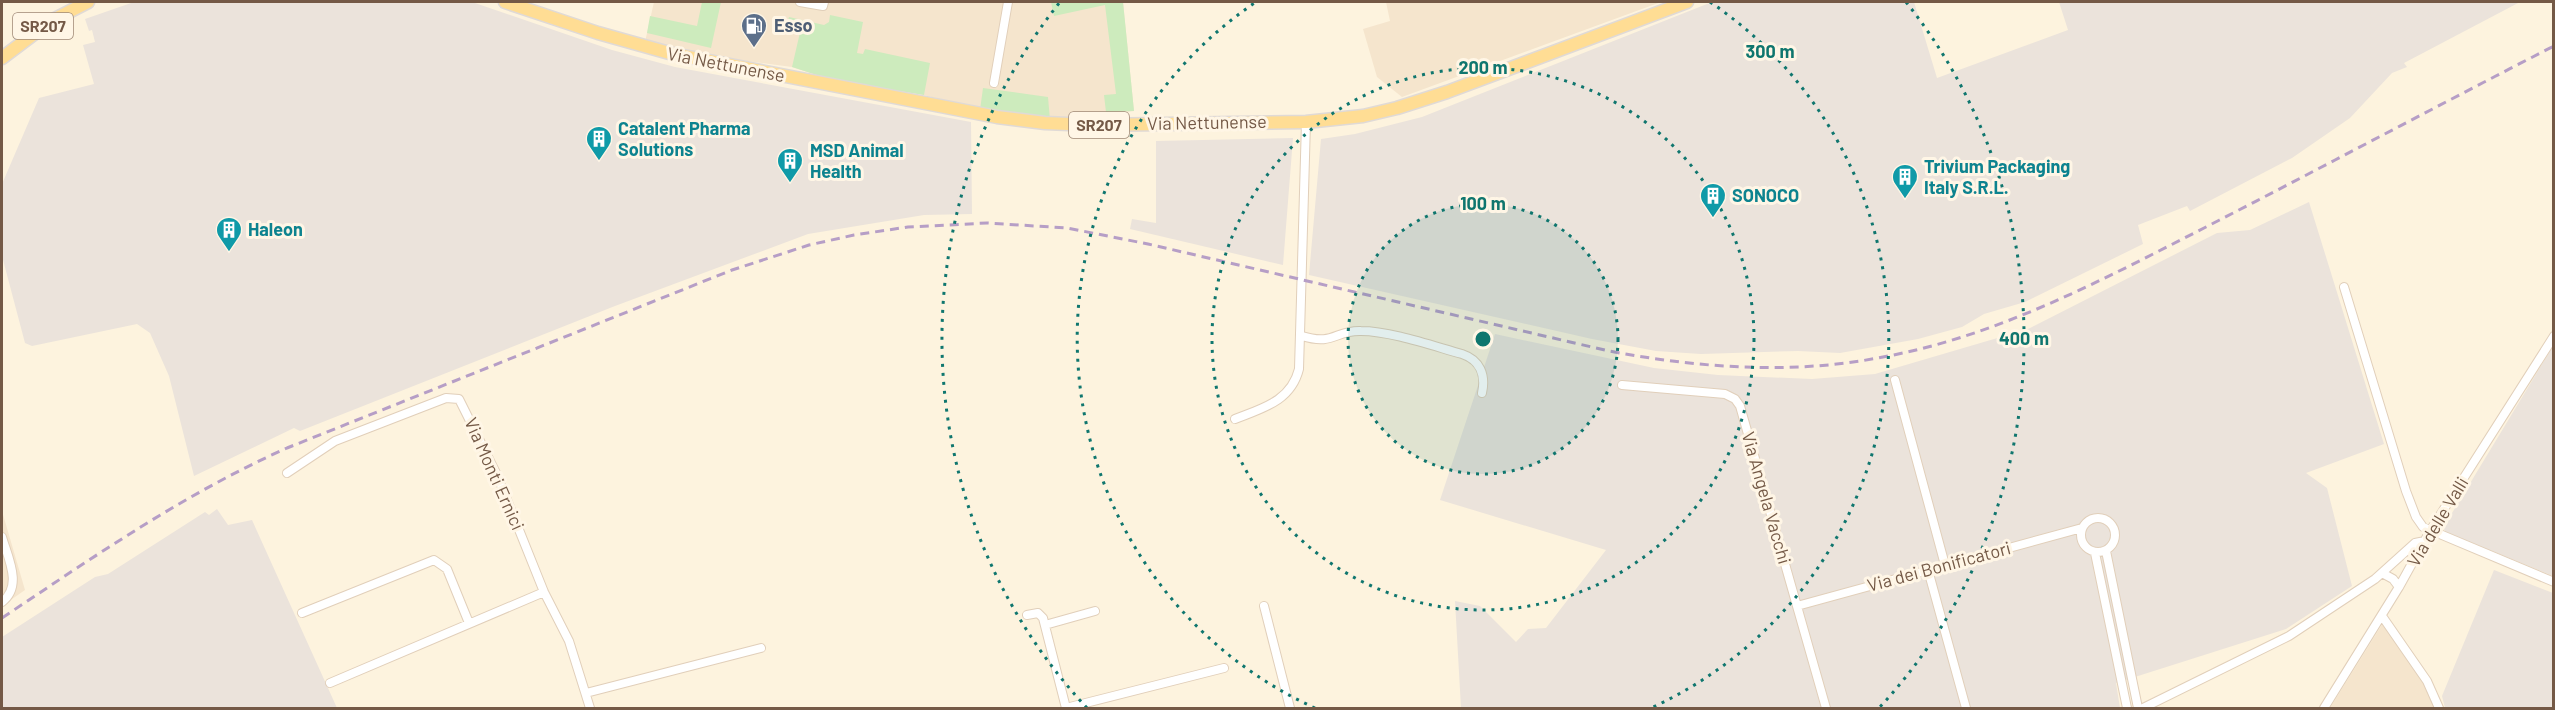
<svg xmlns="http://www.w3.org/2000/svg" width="2555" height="710" viewBox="0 0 2555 710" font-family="Barlow,sans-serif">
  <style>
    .residential { fill: #f5e5cd }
    .industrial { fill: #ebe3db }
    .green { fill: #cdebbd }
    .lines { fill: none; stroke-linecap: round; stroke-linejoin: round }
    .minor-casing { stroke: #e1cfba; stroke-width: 10 }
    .primary-casing { stroke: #e0dad6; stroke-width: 15 }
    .minor { stroke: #fff; stroke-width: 8 }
    .primary { stroke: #ffdd94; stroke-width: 12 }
    .rail { stroke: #b69ec6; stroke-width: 3; stroke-dasharray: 9 6; stroke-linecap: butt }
    .ring { fill: none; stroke: #0f766e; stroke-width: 3; stroke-dasharray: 3 6 }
    .labels { text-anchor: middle; stroke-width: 6; stroke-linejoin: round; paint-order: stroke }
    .shield { fill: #fff6e6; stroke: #9e8876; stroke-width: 1.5 }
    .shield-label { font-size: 16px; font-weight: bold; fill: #745946 }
    .service-label { font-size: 18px; font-weight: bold; fill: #4e5e75; stroke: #fff6e6; text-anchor: start }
    .street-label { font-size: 18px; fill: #745946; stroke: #fff6e6 }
    .culture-label { font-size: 18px; font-weight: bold; fill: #0d838f; stroke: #fff6e6; text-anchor: start }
    .centre { fill: #0f766e; stroke: #fff6e6; stroke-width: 3 }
    .ring-label { font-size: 18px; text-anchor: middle; font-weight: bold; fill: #0f766e; stroke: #fff6e6; stroke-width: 6; stroke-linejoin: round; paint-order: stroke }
  </style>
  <rect width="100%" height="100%" fill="#fdf3de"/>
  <path class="residential" d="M654 2H1123L1134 111 1050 120 980 110 924 95 832 80 792 67 709 56 645 42Z
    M1386 2H1661L1402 97 1377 77 1363 29 1390 21Z
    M2 511 25 590 2 606Z
    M2383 623 2433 697 2436 708H2330Z"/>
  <path class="industrial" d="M134 2H472L612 50 675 67 971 122 972 214 924 215 808 234 615 306 300 431 294 428 194 476 169 376 150 333 137 324 32 346 25 343 2 256V184L39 98 94 84 83 45 95 42 92 30 89 31 85 19Z
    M1712 2H1914L1937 78 2068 30 2059 2H2520L2404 63 2407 67 2392 73 2350 118 2292 158 2190 211 2187 206 2138 225 2143 244 2025 302 1984 314 1962 327 1918 339 1840 353 1798 351 1701 354 1656 351 1592 339 1309 275 1321 139 1355 134 1422 117Z
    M1293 138 1283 265 1130 229 1132 219 1156 223V141Z
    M2309 202 2384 444 2306 473 2327 488 2352 586 2286 629 2116 683 2120 708H1461L1455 601 1480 606 1516 642 1528 629 1546 628 1606 550 1440 500 1495 334 1654 368 1718 375 1812 379 1875 374 2028 329 2217 233 2250 230Z
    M2553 346V576L2446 532 2443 528Z
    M217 509 228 525 252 520 337 708H2V637L95 577 108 574 205 512 209 515Z
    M2494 570 2553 593V708H2445L2442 696Z"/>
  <path class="green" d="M702 2H721L711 48 647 33 650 16 697 26Z
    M1051 2H1123L1134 111 1106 112 1104 95 1116 94 1105 5 1054 16Z
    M830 15 863 22 857 53 863 54 865 49 930 63 924 95 832 80 792 67 801 28 787 24 789 17 824 25 829 22Z
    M983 88 1048 97 1050 120 980 110Z"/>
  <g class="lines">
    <defs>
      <path id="minor" d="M800 2 823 6 824 2
        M994 83 1008 2
        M2344 287 2406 491 2416 517 2423 527 2554 582
        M1302 336C1334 346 1335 330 1361 331 1390 331 1433 346 1462 354 1480 360 1486 375 1482 393
        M1895 380 1945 565
        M1622 385 1725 394 1735 399 1740 406 1826 708
        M1235 419C1263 408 1291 401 1299 369L1306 122
        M287 473 335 441 446 398 459 399 497 475 544 592 569 641 590 708
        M2081 535a17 17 0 1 1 34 0a17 17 0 1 1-34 0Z
        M2 537C8 558 23 586 2 602
        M2106 551 2138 708
        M2095 553 2127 708
        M1928 570 1966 708
        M2382 573 2393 579 2399 587
        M1264 606 1290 708
        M1797 606 2082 528
        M302 613 434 560 447 569 469 623
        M1027 615 1038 613 1043 618 1066 708
        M2382 616 2427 681 2439 708
        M1045 625 1095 611
        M330 683 544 592
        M586 693 761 648
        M1066 708 1224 668
        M2143 708 2289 636 2375 579 2415 543 2425 541
        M2324 708 2399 587 2430 531 2554 336"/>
      <path id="primary" d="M505 2 598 33 673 54 997 117 1045 123 1093 125 1306 122 1363 116 1397 108 1447 92 1687 2
        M2 58 51 21 88 2"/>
    </defs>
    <use href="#minor" class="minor-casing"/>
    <use href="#primary" class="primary-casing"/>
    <use href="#minor" class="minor"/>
    <use href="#primary" class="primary"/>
    <path class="rail" d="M2 618C95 556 184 494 287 448L732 270 809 245 854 235 908 227 987 223 1067 228 1148 244 1609 351C1700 368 1792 375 1883 357 1998 336 2102 280 2204 228 2321 168 2437 106 2554 46"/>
  </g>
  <circle cx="1483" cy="339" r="135" fill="#0f766e" fill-opacity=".12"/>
  <g class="ring">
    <circle cx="1483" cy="339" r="135"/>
    <circle cx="1483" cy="339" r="271"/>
    <path d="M1315 708A406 406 0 0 1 1256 2M1710 2A406 406 0 0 1 1651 708"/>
    <path d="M1087 708A541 541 0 0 1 1060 2M1906 2A541 541 0 0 1 1879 708"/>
  </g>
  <defs>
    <symbol id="fuel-pin" viewBox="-11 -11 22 30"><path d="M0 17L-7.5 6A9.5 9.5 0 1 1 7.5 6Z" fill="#5c6f8a" stroke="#fff6e6"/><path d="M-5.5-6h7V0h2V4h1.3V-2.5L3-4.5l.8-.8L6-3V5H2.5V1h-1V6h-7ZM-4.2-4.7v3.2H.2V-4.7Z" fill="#fff"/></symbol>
    <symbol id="building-pin" viewBox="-11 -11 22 30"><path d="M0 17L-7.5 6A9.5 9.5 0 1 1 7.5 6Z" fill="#0f9aa8" stroke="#fff6e6"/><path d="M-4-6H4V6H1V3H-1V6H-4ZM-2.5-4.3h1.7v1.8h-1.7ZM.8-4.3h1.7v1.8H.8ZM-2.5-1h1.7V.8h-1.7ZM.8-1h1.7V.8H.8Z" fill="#fff"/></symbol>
  </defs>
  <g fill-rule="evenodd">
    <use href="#fuel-pin" x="739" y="11" width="30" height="40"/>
    <use href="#building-pin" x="584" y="124" width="30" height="40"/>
    <use href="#building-pin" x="775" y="146" width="30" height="40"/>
    <use href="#building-pin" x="1890" y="162" width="30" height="40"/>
    <use href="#building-pin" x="1698" y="181" width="30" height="40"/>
    <use href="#building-pin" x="214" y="215" width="30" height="40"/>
  </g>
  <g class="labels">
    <g class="shield">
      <rect x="13" y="13" width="60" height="26" rx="4.5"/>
      <rect x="1069" y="112" width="60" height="26" rx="4.5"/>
    </g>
    <g class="shield-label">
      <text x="43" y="32">SR207</text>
      <text x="1099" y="131">SR207</text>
    </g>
    <g class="service-label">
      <text x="774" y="32">Esso</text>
    </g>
    <g class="street-label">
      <text transform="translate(726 65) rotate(11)" y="6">Via Nettunense</text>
      <text transform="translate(1207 123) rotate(-1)" y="6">Via Nettunense</text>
      <text transform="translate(494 474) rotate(66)" y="6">Via Monti Ernici</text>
      <text transform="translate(1766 498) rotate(74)" y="6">Via Angela Vacchi</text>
      <text transform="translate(2438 522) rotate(-59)" y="6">Via delle Valli</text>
      <text transform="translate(1939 567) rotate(-15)" y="6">Via dei Bonificatori</text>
    </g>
    <g class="culture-label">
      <text x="618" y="135">Catalent Pharma<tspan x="618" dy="21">Solutions</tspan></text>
      <text x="810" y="157">MSD Animal<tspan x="810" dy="21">Health</tspan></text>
      <text x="1924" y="173">Trivium Packaging<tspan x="1924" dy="21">Italy S.R.L.</tspan></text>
      <text x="1732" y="202">SONOCO</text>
      <text x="248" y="236">Haleon</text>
    </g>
  </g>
  <circle cx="1483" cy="339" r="9" class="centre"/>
  <g class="ring-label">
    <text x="1770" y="58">300 m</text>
    <text x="1483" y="74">200 m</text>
    <text x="1483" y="210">100 m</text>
    <text x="2024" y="345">400 m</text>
  </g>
  <rect width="2555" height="710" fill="none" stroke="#745946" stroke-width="6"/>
</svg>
